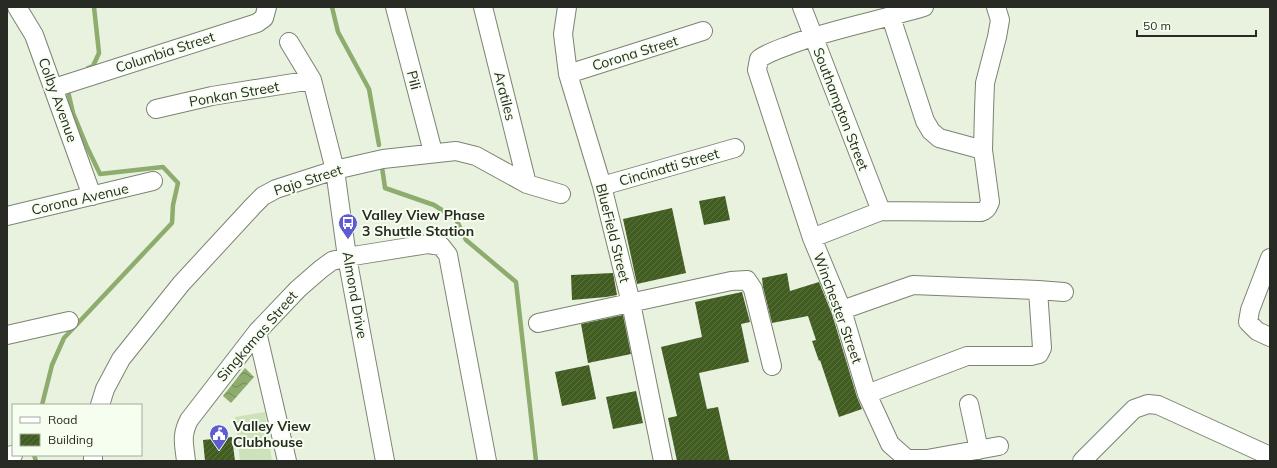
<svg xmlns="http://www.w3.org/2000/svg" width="1277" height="468" viewBox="0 0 1277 468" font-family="Mulish,sans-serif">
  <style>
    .park { fill: #cde2ba }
    .water { fill: url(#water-waves) }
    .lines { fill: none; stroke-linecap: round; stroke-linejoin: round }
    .stream { stroke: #8dac6e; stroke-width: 4.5 }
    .building { fill: url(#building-hatch) }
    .minor-casing { stroke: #7b8472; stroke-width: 20 }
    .minor { stroke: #fff; stroke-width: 18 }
    .labels { text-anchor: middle; stroke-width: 4; stroke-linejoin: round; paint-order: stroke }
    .street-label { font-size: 14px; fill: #282b24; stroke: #f6ffef }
    .poi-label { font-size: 14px; font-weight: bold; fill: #282b24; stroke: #f6ffef; text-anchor: start }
  </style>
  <defs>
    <pattern id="water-waves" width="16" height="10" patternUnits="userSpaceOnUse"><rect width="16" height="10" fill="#8dac6e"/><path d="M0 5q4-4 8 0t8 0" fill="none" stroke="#738c5a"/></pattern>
    <pattern id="building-hatch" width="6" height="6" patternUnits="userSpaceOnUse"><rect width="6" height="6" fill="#425d21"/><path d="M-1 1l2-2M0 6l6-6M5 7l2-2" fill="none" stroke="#5b7140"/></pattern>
  </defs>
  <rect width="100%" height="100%" fill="#e8f2df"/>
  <path class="park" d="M265 412 272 461H240L235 417Z"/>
  <path class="water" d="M245 368 254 377 231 403 223 396Z"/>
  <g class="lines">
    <path class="stream" d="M332 7 338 32 369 89 379 145
      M88 68 93 66 99 53 94 7
      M382 167 385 188 434 205 456 219 466 240 516 282 536 461
      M42 405 52 365 64 338 172 223 173 205 178 183 163 167 100 174 87 147 73 113 67 87
      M34 455 36 461"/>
  </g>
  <path class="building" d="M725 196 730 220 704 225 699 201Z
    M672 208 686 273 637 284 623 219Z
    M613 273 617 295 606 297 572 300 571 275Z
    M787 273 790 291 819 282 832 314 857 397 862 409 839 417 820 360 819 361 812 341 816 340 808 316 772 323 763 287 762 278Z
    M742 292 750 322 741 324 749 362 699 373 707 409 718 407 730 461H677L668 418 677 416 661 347 702 337 695 302Z
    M623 315 631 354 588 363 581 324Z
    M589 365 596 399 562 406 555 372Z
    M636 391 643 423 613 429 606 397Z
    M232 437 235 461H205L203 440Z"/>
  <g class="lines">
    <defs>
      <path id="minor" d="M17 7 34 35 92 196
        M395 7 433 152
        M483 7 527 184
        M567 7 563 34 568 74 602 186 631 303 663 461
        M802 7 881 211
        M924 7C881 20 837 28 795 43 783 48 770 51 759 59L757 70 812 238 842 310 867 394 890 444 907 459H927L999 446
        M891 17 925 121 931 131 939 138 983 150
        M289 42 312 80 335 170 347 257 385 461
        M568 74 703 31
        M54 88 257 23 264 18 267 7
        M156 109 212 96 312 80
        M602 186 735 148
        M7 216 153 181
        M812 238 881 211 981 212C987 210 988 207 990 202L983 150 984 110 985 83 997 37 1000 20 996 7
        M1270 258 1250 310 1248 322 1257 331 1270 337
        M842 310 913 285 1038 290 1064 292
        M538 323 731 281 747 280 753 289 772 366
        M257 332 287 461
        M7 335 69 321
        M867 394 967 356H1031L1039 354 1042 348 1038 290
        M969 404 979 450
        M100 405 105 389 121 359 181 284 253 206 263 196 276 189 335 170 383 159 456 151 476 156 527 184 561 194
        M93 455V461
        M7 456 13 455
        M186 461C184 443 181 436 189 420L257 332 298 289 321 269 332 261 347 257 428 244 441 246 448 255 487 461
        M1082 461 1134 409 1148 404 1158 405 1270 456"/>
    </defs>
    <use href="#minor" class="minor-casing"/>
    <use href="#minor" class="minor"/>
  </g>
  <defs>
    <symbol id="bus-pin" viewBox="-11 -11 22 30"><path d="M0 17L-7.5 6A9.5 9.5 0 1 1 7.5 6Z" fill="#5f5bd3" stroke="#f6ffef"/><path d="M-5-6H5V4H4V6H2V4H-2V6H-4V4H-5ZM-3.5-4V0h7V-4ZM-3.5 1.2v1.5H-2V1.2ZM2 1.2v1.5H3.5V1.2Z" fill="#fff"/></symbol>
    <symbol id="civic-pin" viewBox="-11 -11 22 30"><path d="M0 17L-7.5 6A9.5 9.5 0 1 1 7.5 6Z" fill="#5f5bd3" stroke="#f6ffef"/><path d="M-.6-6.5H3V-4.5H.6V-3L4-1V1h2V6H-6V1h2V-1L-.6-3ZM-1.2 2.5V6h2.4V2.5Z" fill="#fff"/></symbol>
  </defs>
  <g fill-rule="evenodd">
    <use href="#bus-pin" x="337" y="212" width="22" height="30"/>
    <use href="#civic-pin" x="208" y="423" width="22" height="30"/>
  </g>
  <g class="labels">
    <g class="street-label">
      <text transform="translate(165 52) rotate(-18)" y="5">Columbia Street</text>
      <text transform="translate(635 53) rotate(-17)" y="5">Corona Street</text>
      <text transform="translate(414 80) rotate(76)" y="5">Pili</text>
      <text transform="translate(234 94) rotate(-10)" y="5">Ponkan Street</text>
      <text transform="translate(505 96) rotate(76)" y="5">Aratiles</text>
      <text transform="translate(58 100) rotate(70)" y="5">Colby Avenue</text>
      <text transform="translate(841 109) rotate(69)" y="5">Southampton Street</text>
      <text transform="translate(669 167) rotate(-16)" y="5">Cincinatti Street</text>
      <text transform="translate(308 180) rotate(-18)" y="5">Pajo Street</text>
      <text transform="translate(80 199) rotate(-13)" y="5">Corona Avenue</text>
      <text transform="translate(613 233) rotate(76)" y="5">BlueField Street</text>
      <text transform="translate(355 295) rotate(80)" y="5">Almond Drive</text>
      <text transform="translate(838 308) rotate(70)" y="5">Winchester Street</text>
      <text transform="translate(257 336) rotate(-49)" y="5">Singkamas Street</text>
    </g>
    <g class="poi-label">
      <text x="362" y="220">Valley View Phase<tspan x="362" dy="16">3 Shuttle Station</tspan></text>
      <text x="233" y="431">Valley View<tspan x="233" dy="16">Clubhouse</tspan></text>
    </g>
  </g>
  <rect width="1277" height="468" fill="none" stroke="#282b24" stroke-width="16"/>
  <rect x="12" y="404" width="130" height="52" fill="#f6ffef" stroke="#a4aa9e"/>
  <rect x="20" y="417" width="20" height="6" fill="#ffffff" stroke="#a4aa9e"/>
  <text x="48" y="424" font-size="12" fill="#282b24">Road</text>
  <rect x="20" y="434" width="20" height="12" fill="url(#building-hatch)" stroke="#a4aa9e"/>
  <text x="48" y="444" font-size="12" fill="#282b24">Building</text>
  <path d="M1137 30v6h119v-6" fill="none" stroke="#282b24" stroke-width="2"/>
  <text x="1143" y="30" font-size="12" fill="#282b24" stroke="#f6ffef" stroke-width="3" paint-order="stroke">50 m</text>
</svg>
